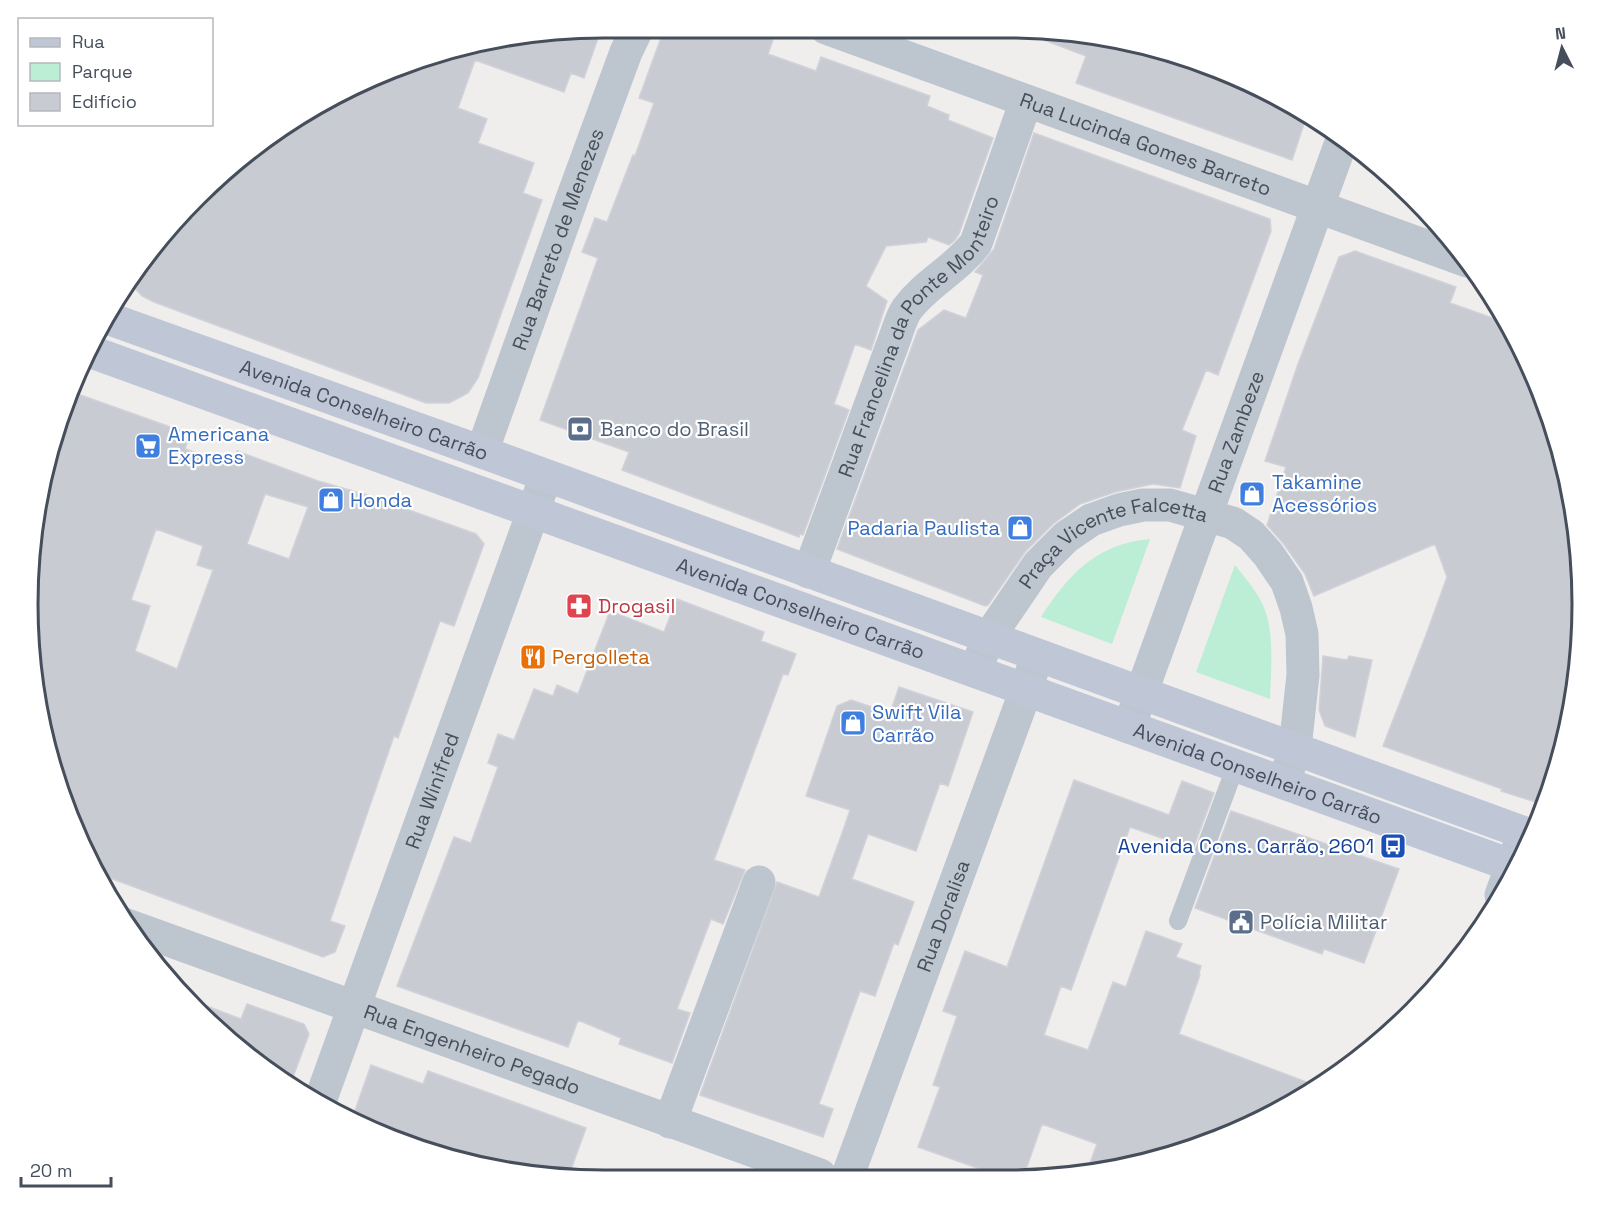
<svg xmlns="http://www.w3.org/2000/svg" width="1610" height="1207" viewBox="0 0 1610 1207" font-family="'Space Grotesk',sans-serif">
  <style>
    .green { fill: #bbeed5 }
    .building { fill: #c9cbd3; stroke: #d1d2d9; stroke-width: 1.5; fill-rule: evenodd }
    .lines { fill: none; stroke-linecap: round; stroke-linejoin: round }
    .service { stroke: #bdc5cf; stroke-width: 18 }
    .minor { stroke: #bdc5cf; stroke-width: 33 }
    .secondary { stroke: #bfc7d6; stroke-width: 33 }
    .labels { text-anchor: middle; stroke-width: 4.5; stroke-linejoin: round; paint-order: stroke }
    .street-label { font-size: 20px; fill: #454e5a; stroke: #fff }
    .service-label { font-size: 20px; fill: #4e5e75; stroke: #fff; text-anchor: start }
    .shop-label { font-size: 20px; fill: #366cbe; stroke: #fff; text-anchor: start }
    .health-label { font-size: 20px; fill: #be3a42; stroke: #fff; text-anchor: start }
    .food-label { font-size: 20px; fill: #c56008; stroke: #fff; text-anchor: start }
    .transit-label { font-size: 20px; fill: #164399; stroke: #fff; text-anchor: end }
    .rim { fill: none; stroke: #454e5a; stroke-width: 3 }
  </style>
  <rect width="100%" height="100%" fill="#f0eded"/>
  <path class="green" d="M1150 539 1112 644 1041 617C1069 574 1096 544 1150 539Z
    M1235 565C1247 580 1260 595 1266 613 1274 639 1271 672 1270 699L1196 672Z"/>
  <path class="building" d="M602 27 584 78 571 73 564 92 475 60 458 108 487 119 478 143 534 163 523 193 542 200 478 378 468 393 449 403H426L154 302 142 296 130 283 170 223 315 104 454 47Z
    M665 27H739L773 40 768 54 816 71 821 57 930 96 927 106 949 115 948 120 993 138 959 234 955 240 949 245 928 237 926 242 886 246 866 286 887 301 871 350 855 344 834 404 849 410 803 535 800 534 799 537 622 470 629 452 540 420 598 258 582 252 595 218 607 222 633 155 635 156 654 103 639 98Z
    M1047 29 1156 47 1307 115 1292 160 1076 83 1086 56 1044 40Z
    M1034 133 1270 219 1271 231 1218 375 1206 370 1182 430 1196 436 1180 488 1153 484 1115 492 1080 504 1053 524 1025 552 988 605 985 606 837 549 918 330 944 310 966 318 983 275 975 272 994 249Z
    M1355 251 1456 287 1450 303 1507 323 1539 383 1572 491 1583 603 1572 716 1545 805 1501 791 1502 789 1383 746 1426 635 1447 577 1435 544 1314 596 1305 574 1283 543 1267 525 1286 467 1265 461 1298 364 1339 257Z
    M72 392 190 434 185 449 232 465 237 451 318 481 367 495 476 534 484 544 454 626 440 621 398 738 394 736 330 921 345 926 335 952 323 957 99 874 58 789 28 641 38 491ZM265 494 308 507 289 559 247 544ZM156 529 203 546 197 565 213 570 177 669 135 651 150 606 131 600Z
    M677 599 764 632 761 641 796 654 788 675 783 674 714 860 745 870 723 924 711 919 677 1009 690 1013 672 1063 619 1044 621 1038 578 1020 568 1047 397 986 454 837 471 843 498 767 488 763 498 734 514 740 534 689 553 696 557 685 578 694 610 611 664 632Z
    M1323 656 1347 660 1349 656 1372 660 1355 737 1325 726 1319 710Z
    M899 687 973 712 948 786 940 783 916 851 868 834 852 879 914 902 898 945 894 943 875 996 860 991 819 1104 833 1109 823 1137 700 1095 777 882 819 897 845 825 850 810 806 796 837 706 851 700 890 713Z
    M1074 780 1169 815 1182 781 1214 793 1193 849 1130 827 1071 990 1061 986 1044 1035 1088 1050 1113 982 1126 987 1146 931 1182 944 1176 957 1201 966 1199 974 1200 975 1179 1034 1320 1087 1227 1136 1086 1174 1097 1144 1042 1124 1024 1175H997L918 1147 940 1087 933 1085 957 1016 943 1011 965 951 1007 967Z
    M1231 811 1399 869 1364 963 1324 949 1322 954 1195 908Z
    M191 1000 241 1019 247 1004 304 1024 309 1034 290 1085 223 1037Z
    M371 1065 423 1084 428 1071 586 1128 569 1175H528L418 1149 352 1119Z"/>
  <g class="lines">
    <path class="service" d="M1178 921 1236 765"/>
    <g class="minor">
      <path id="s1" d="M826 28 1467 261"/>
      <path id="s2" d="M482 452 573 196 626 52 638 27"/>
      <path id="s3" d="M809 572 896 335C899 326 902 316 907 309 926 283 957 269 976 243L1026 101"/>
      <path id="s4" d="M975 671 989 637 1038 565 1066 537 1091 520 1119 510 1143 505H1170L1233 523 1251 535 1268 554 1287 582 1296 608 1302 634 1303 675 1295 748 1284 783"/>
      <path id="s5" d="M1129 727 1343 137"/>
      <path d="M1501 895 1524 833"/>
      <path id="s6" d="M124 924 820 1175"/>
      <path id="s7" d="M319 1104 546 476"/>
      <path d="M670 1122 759 882"/>
      <path id="s8" d="M848 1175 1026 690 1037 656"/>
    </g>
    <g class="secondary">
      <path id="s9" d="M107 318 482 452 1533 836"/>
      <path id="s10" d="M86 350 1516 867"/>
    </g>
  </g>
  <defs>
    <symbol id="bank-square" viewBox="-11 -11 22 22"><rect x="-9" y="-9" width="18" height="18" rx="4" fill="#5c6f8a" stroke="#fff"/><path d="M-6-4H6V4H-6ZM0-2.3a2.3 2.3 0 1 0 0 4.6a2.3 2.3 0 1 0 0-4.6Z" fill="#fff"/></symbol>
    <symbol id="supermarket-square" viewBox="-11 -11 22 22"><rect x="-9" y="-9" width="18" height="18" rx="4" fill="#3f7fe0" stroke="#fff"/><path d="M-6-5.5h2.5l.6 2H6L4.5 2H-2.5L-4.4-4H-6ZM-1.5 3.2a1.3 1.3 0 1 0 .1 0ZM3 3.2a1.3 1.3 0 1 0 .1 0Z" fill="#fff"/></symbol>
    <symbol id="shop-square" viewBox="-11 -11 22 22"><rect x="-9" y="-9" width="18" height="18" rx="4" fill="#3f7fe0" stroke="#fff"/><path d="M-5-2.5h2.3a2.7 3.5 0 0 1 5.4 0H5L5.5 6h-11ZM-1.5-2.5h3a1.5 2.3 0 0 0-3 0Z" fill="#fff"/></symbol>
    <symbol id="pharmacy-square" viewBox="-11 -11 22 22"><rect x="-9" y="-9" width="18" height="18" rx="4" fill="#e0444e" stroke="#fff"/><path d="M-2-6h4v4h4v4h-4v4h-4v-4h-4v-4h4Z" fill="#fff"/></symbol>
    <symbol id="restaurant-square" viewBox="-11 -11 22 22"><rect x="-9" y="-9" width="18" height="18" rx="4" fill="#e8710a" stroke="#fff"/><path d="M-5-6h1v4h1v-4h1v4h1v-4h1v5L-1.5 .5V6h-2V.5L-5-1ZM5-6V6H3V1.5H1.5Q1.5-4 5-6Z" fill="#fff"/></symbol>
    <symbol id="bus-square" viewBox="-11 -11 22 22"><rect x="-9" y="-9" width="18" height="18" rx="4" fill="#1a4fb4" stroke="#fff"/><path d="M-5-6H5V4H4V6H2V4H-2V6H-4V4H-5ZM-3.5-4V0h7V-4ZM-3.5 1.2v1.5H-2V1.2ZM2 1.2v1.5H3.5V1.2Z" fill="#fff"/></symbol>
    <symbol id="civic-square" viewBox="-11 -11 22 22"><rect x="-9" y="-9" width="18" height="18" rx="4" fill="#5c6f8a" stroke="#fff"/><path d="M-.6-6.5H3V-4.5H.6V-3L4-1V1h2V6H-6V1h2V-1L-.6-3ZM-1.2 2.5V6h2.4V2.5Z" fill="#fff"/></symbol>
  </defs>
  <g fill-rule="evenodd">
    <use href="#bank-square" x="565" y="414" width="30" height="30"/>
    <use href="#supermarket-square" x="133" y="431" width="30" height="30"/>
    <use href="#shop-square" x="1237" y="479" width="30" height="30"/>
    <use href="#shop-square" x="316" y="485" width="30" height="30"/>
    <use href="#shop-square" x="1005" y="513" width="30" height="30"/>
    <use href="#pharmacy-square" x="564" y="591" width="30" height="30"/>
    <use href="#restaurant-square" x="518" y="642" width="30" height="30"/>
    <use href="#shop-square" x="838" y="708" width="30" height="30"/>
    <use href="#bus-square" x="1378" y="831" width="30" height="30"/>
    <use href="#civic-square" x="1226" y="907" width="30" height="30"/>
  </g>
  <g class="labels">
    <g class="street-label">
      <text dy="7" stroke="none"><textPath href="#s1" startOffset="340">Rua Lucinda Gomes Barreto</textPath></text>
      <text dy="7" stroke="none"><textPath href="#s2" startOffset="226">Rua Barreto de Menezes</textPath></text>
      <text dy="7" stroke="none"><textPath href="#s3" startOffset="264">Rua Francelina da Ponte Monteiro</textPath></text>
      <text dy="7" stroke="none"><textPath href="#s9" startOffset="273">Avenida Conselheiro Carrão</textPath></text>
      <text dy="7" stroke="none"><textPath href="#s5" startOffset="314">Rua Zambeze</textPath></text>
      <text dy="7" stroke="none"><textPath href="#s4" startOffset="206">Praça Vicente Falcetta</textPath></text>
      <text dy="7" stroke="none"><textPath href="#s10" startOffset="760">Avenida Conselheiro Carrão</textPath></text>
      <text dy="7" stroke="none"><textPath href="#s10" startOffset="1246">Avenida Conselheiro Carrão</textPath></text>
      <text dy="7" stroke="none"><textPath href="#s7" startOffset="333">Rua Winifred</textPath></text>
      <text dy="7" stroke="none"><textPath href="#s8" startOffset="276">Rua Doralisa</textPath></text>
      <text dy="7" stroke="none"><textPath href="#s6" startOffset="370">Rua Engenheiro Pegado</textPath></text>
    </g>
    <g class="service-label">
      <text x="600" y="436">Banco do Brasil</text>
      <text x="1260" y="929">Polícia Militar</text>
    </g>
    <g class="shop-label">
      <text x="168" y="441">Americana<tspan x="168" dy="23">Express</tspan></text>
      <text x="1272" y="489">Takamine<tspan x="1272" dy="23">Acessórios</tspan></text>
      <text x="350" y="507">Honda</text>
      <text x="1000" y="535" text-anchor="end">Padaria Paulista</text>
      <text x="872" y="719">Swift Vila<tspan x="872" dy="23">Carrão</tspan></text>
    </g>
    <g class="health-label">
      <text x="598" y="613">Drogasil</text>
    </g>
    <g class="food-label">
      <text x="552" y="664">Pergolleta</text>
    </g>
    <g class="transit-label">
      <text x="1374" y="853">Avenida Cons. Carrão, 2601</text>
    </g>
  </g>
  <path d="M0 0H1610V1207H0ZM604 38H1006A566 566 0 0 1 1572 604V604A566 566 0 0 1 1006 1170H604A566 566 0 0 1 38 604V604A566 566 0 0 1 604 38Z" fill="#fff" fill-rule="evenodd"/>
  <path class="rim" d="M604 38H1006A566 566 0 0 1 1572 604V604A566 566 0 0 1 1006 1170H604A566 566 0 0 1 38 604V604A566 566 0 0 1 604 38Z"/>
  <rect x="18" y="18" width="195" height="108" fill="#ffffff" stroke="#b5b8bd" stroke-width="1.5"/>
  <rect x="30" y="38" width="30" height="9" fill="#bfc7d6" stroke="#b5b8bd" stroke-width="1.5"/>
  <text x="72" y="48" font-size="18" fill="#454e5a">Rua</text>
  <rect x="30" y="63" width="30" height="18" fill="#bbeed5" stroke="#b5b8bd" stroke-width="1.5"/>
  <text x="72" y="78" font-size="18" fill="#454e5a">Parque</text>
  <rect x="30" y="93" width="30" height="18" fill="#c9cbd3" stroke="#b5b8bd" stroke-width="1.5"/>
  <text x="72" y="108" font-size="18" fill="#454e5a">Edifício</text>
  <g transform="translate(1562 48) rotate(354)" stroke="#ffffff" stroke-width="4.5" paint-order="stroke">
  <path d="M0-4.5L10 22L0 15L-10 22Z" fill="#454e5a"/>
  <text y="-9" font-size="16" font-weight="bold" text-anchor="middle" fill="#454e5a">N</text>
  </g>
  <path d="M21 1177v9h90v-9" fill="none" stroke="#454e5a" stroke-width="3"/>
  <text x="30" y="1177" font-size="18" fill="#454e5a" stroke="#ffffff" stroke-width="4.5" paint-order="stroke">20 m</text>
</svg>
